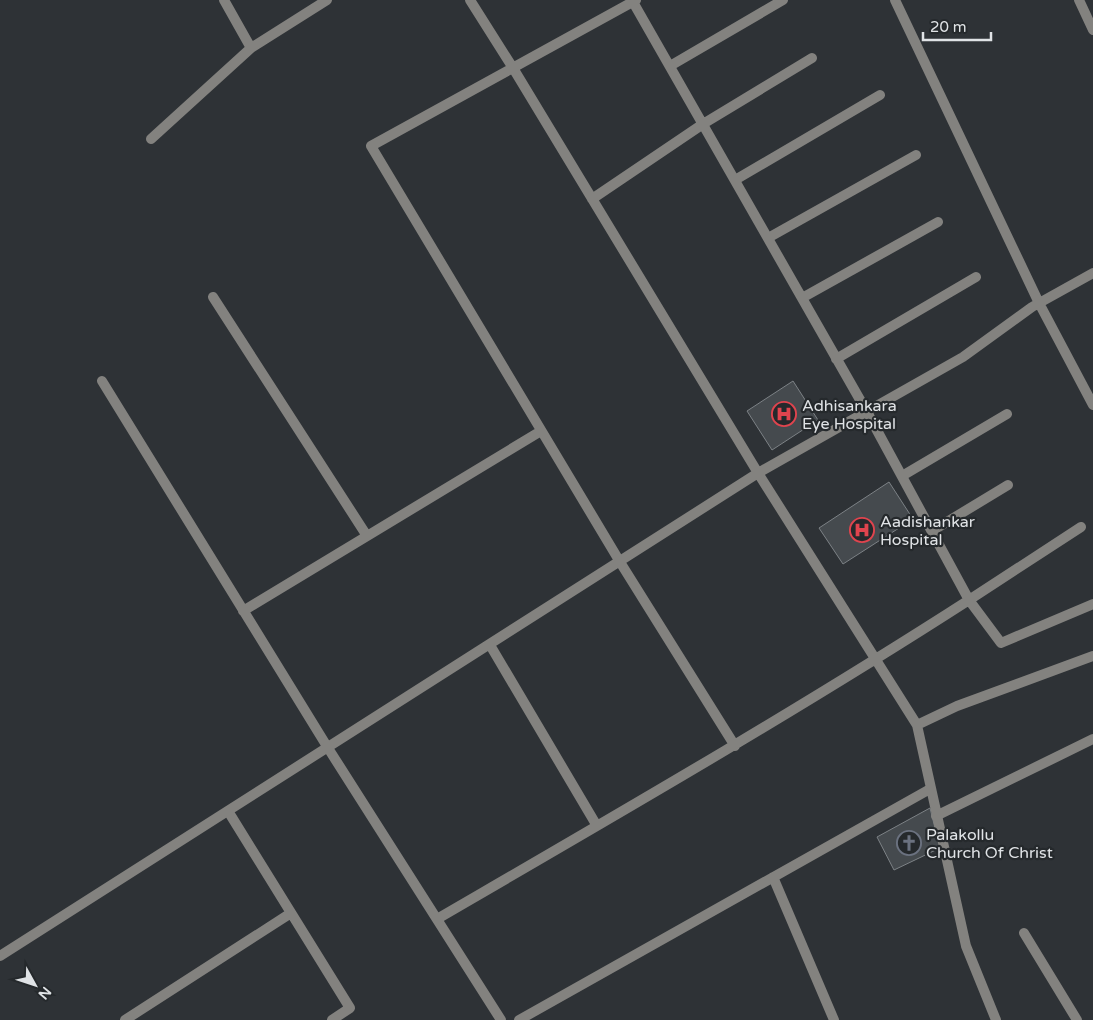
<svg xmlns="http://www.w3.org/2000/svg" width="1093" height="1020" viewBox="0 0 1093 1020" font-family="'Varela Round',sans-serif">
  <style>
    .building { fill: #454a4e; stroke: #7d8286 }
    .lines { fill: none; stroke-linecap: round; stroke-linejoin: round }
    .minor { stroke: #83827f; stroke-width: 10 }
    .labels { text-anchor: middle; stroke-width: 4.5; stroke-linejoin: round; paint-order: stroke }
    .poi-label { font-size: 16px; fill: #e0e3e6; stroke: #25292c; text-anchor: start }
  </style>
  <rect width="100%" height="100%" fill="#2e3236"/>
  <path class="building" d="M793 381 818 420 772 450 747 411Z
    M889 482 913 519 843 564 819 528Z
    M930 808 940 848 894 870 877 837Z"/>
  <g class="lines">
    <path class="minor" d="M224 0 251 48
      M470 0 513 68 758 473 917 725 966 946 996 1020
      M636 0 371 146 620 562 735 746
      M895 0 1039 303 1093 405
      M1079 0 1093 30
      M670 66 783 0
      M151 139 251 48 327 0
      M735 180 880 95
      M592 199 703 124 812 58
      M768 238 916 155
      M213 297 367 536
      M802 298 938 222
      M836 359 976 277
      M102 381 328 748 501 1020
      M902 476 1007 414
      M1081 527 969 600 1001 643 1093 604
      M932 531 1008 485
      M243 611 541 431
      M490 645 597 826
      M917 725 957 706 1093 656
      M228 811 350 1008 332 1020
      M936 816 1093 739
      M773 877 834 1020
      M437 919C616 815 795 712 969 600L867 412 633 2
      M1024 933 1077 1020
      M0 956 758 473 963 357 1032 307 1093 273
      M125 1020 291 913
      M519 1020 930 789"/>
  </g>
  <defs>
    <symbol id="hospital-ring" viewBox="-11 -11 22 22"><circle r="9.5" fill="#25292c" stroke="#e0444e" stroke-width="1.5"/><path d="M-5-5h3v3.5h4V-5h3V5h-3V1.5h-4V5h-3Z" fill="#e0444e"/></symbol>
    <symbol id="church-ring" viewBox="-11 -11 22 22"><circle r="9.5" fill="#25292c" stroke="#6b7280" stroke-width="1.5"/><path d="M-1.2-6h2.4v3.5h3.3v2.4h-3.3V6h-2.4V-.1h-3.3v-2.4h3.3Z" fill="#6b7280"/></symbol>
  </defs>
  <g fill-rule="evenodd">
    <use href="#hospital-ring" x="770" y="400" width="28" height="28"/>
    <use href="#hospital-ring" x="848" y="516" width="28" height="28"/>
    <use href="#church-ring" x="895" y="829" width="28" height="28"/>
  </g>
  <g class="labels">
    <g class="poi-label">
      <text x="802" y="411">Adhisankara<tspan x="802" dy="18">Eye Hospital</tspan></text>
      <text x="880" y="527">Aadishankar<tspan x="880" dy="18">Hospital</tspan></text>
      <text x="926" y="840">Palakollu<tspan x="926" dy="18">Church Of Christ</tspan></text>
    </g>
  </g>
  <g transform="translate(35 985) rotate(130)" stroke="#25292c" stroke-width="4" paint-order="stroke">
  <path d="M0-4L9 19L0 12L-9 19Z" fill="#e0e3e6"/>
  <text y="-8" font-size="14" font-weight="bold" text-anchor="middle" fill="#e0e3e6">N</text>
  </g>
  <path d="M923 32v8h68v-8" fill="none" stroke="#e0e3e6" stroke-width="2.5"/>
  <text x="930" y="32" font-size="15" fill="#e0e3e6" stroke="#25292c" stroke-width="4" paint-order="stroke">20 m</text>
</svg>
